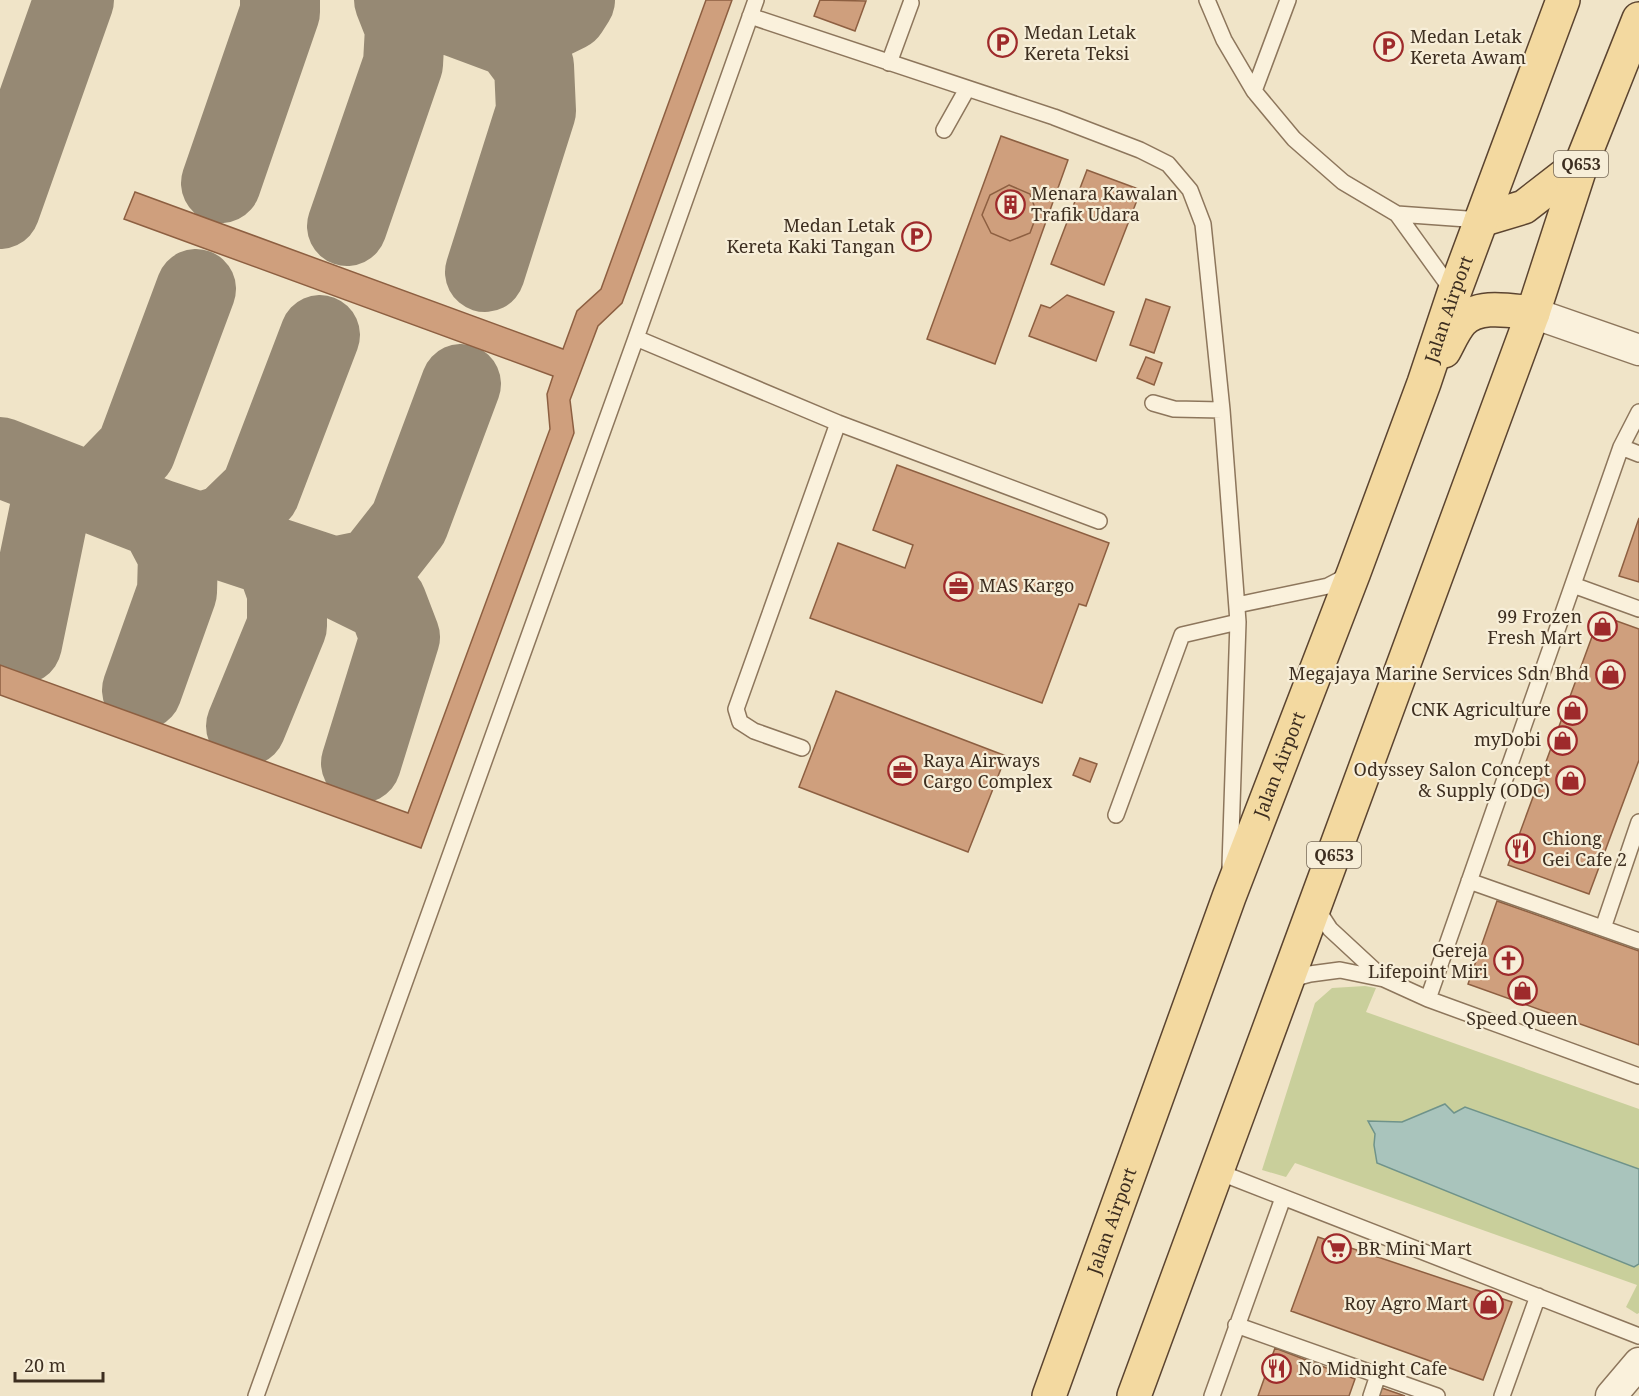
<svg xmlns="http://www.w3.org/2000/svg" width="1639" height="1396" viewBox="0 0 1639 1396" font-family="'Noto Serif',serif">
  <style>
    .green { fill: #c9cf9b }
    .water { fill: #a9c4bc; stroke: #6f938a; stroke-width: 1.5 }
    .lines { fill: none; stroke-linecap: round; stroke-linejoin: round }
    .taxiway { stroke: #968974; stroke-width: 80 }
    .building { fill: #cf9f7d; stroke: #8d5f41; stroke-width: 1.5 }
    .lane-casing { stroke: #8d765c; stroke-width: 18 }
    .street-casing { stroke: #8d765c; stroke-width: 33 }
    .primary-casing { stroke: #5b4430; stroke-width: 36 }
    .lane { stroke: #faf1dc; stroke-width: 15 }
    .street { stroke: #faf1dc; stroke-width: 30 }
    .primary { stroke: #f3d9a0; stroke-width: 33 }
    .labels { text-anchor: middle; stroke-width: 4.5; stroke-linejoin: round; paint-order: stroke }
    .shield { fill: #f7eed8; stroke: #756857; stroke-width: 1.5 }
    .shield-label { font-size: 16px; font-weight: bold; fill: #3d2e20 }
    .poi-label { font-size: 18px; fill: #3d2e20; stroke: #f7eed8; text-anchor: start }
    .street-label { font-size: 18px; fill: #3d2e20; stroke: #f7eed8 }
  </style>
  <rect width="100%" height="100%" fill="#f0e4c8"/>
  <path class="green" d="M1365 986 1376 988 1366 1012 1639 1109V1313L1637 1314 1626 1307 1637 1285 1295 1163 1286 1177 1262 1170 1315 1003 1332 988Z"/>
  <path class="water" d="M1445 1104 1454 1113 1465 1107 1639 1169V1264L1634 1267 1377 1163 1374 1145 1375 1134 1368 1121 1402 1122Z"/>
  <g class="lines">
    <path class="taxiway" d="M411 0 513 38 534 66 536 111 485 272
      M513 38 568 11 575 0
      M221 183 280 12V0
      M0 209 74 0
      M347 226 403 64 405 28 394 0
      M0 457 159 519 334 577 387 603 400 637 361 763
      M92 493 108 479 136 450 196 289
      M199 533 227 524 260 492 320 335
      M334 577 373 569 409 523 461 384
      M22 644 56 479
      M142 690 177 592 178 555 159 519
      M246 726 287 626V592L275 558"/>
  </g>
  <path class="building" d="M706 0H732L622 303 598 326 570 400 574 433 421 848 0 695V665L408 813 550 429 547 394 553 376 124 219 135 192 563 349 577 311 601 289Z
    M820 0 866 1 855 31 814 16Z
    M1001 136 1068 160 995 364 927 339Z
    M1087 170 1141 190 1104 285 1051 264Z
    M1009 185 1030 194 1037 214 1030 233 1010 241 991 233 982 215 990 195Z
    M1067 295 1114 312 1096 361 1029 336 1041 305 1050 308Z
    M1146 299 1170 307 1154 353 1130 345Z
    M1146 357 1162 363 1154 385 1137 378Z
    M897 465 1109 543 1086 606 1079 604 1042 703 810 618 838 543 905 568 913 545 873 530Z
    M1639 518V582L1619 576Z
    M1600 615 1639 629V760L1589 894 1508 865Z
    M836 691 1006 756 968 852 799 787Z
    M1080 758 1097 764 1090 782 1073 775Z
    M1497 901 1639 951V1045L1468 984Z
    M1318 1237 1512 1302 1483 1380 1291 1311Z
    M1275 1348 1355 1379 1349 1396H1258Z
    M1382 1388 1405 1396H1379Z"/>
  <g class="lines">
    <defs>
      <path id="lane" d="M1207 0 1224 40 1254 91 1294 139 1343 182 1397 214 1454 293
        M750 16 1054 117 1140 150 1168 164 1190 190 1203 224 1222 410 1238 622 1230 866
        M889 63 911 3
        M1254 91 1288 0
        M944 130 967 89
        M1397 214 1481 220
        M636 338 756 0
        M1153 403 1174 409 1222 410
        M1639 412 1621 447 1428 999 1639 1076
        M1621 447 1639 454
        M1573 585 1639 609
        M1237 605 1328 586 1349 575
        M802 748 754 731 740 722 736 709 838 423
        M1116 815 1182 635 1238 622
        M1469 881 1639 941
        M1315 906 1330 929 1384 979
        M1603 928 1639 822
        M1288 980 1310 974 1340 970 1384 979 1428 999
        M1216 1171 1639 1336
        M1236 1325 1437 1396
        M256 1396 636 338 838 423 1099 521
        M1212 1396 1283 1198
        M1371 1396 1378 1375
        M1502 1396 1538 1296"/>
      <path id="street" d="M1533 313 1639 350
        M1611 1396 1639 1363"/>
      <g id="primary">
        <path d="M1481 220 1524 207 1582 162"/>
        <path d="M1444 351C1449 342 1454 330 1461 322 1478 303 1511 311 1533 313"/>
        <path id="s1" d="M1049 1396 1229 897 1354 572 1424 383 1454 293 1563 0"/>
        <path d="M1134 1396 1533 313 1582 162 1639 19"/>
      </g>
    </defs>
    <use href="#lane" class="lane-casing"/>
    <use href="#street" class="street-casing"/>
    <use href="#primary" class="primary-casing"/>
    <use href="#lane" class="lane"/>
    <use href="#street" class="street"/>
    <use href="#primary" class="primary"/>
  </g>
  <defs>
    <symbol id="parking-ring" viewBox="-11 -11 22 22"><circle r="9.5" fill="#f7eed8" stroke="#9e2a2b" stroke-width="1.5"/><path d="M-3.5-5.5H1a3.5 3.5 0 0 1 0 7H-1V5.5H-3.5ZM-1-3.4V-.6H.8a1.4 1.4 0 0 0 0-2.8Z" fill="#9e2a2b"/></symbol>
    <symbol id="building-ring" viewBox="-11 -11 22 22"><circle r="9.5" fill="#f7eed8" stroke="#9e2a2b" stroke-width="1.5"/><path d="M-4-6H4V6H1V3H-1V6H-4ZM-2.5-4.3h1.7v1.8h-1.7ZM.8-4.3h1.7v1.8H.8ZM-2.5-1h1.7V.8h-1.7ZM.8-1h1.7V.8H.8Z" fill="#9e2a2b"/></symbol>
    <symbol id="office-ring" viewBox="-11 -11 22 22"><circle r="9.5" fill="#f7eed8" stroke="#9e2a2b" stroke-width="1.5"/><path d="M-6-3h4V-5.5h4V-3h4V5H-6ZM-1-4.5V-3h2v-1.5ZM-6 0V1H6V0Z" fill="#9e2a2b"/></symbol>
    <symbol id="shop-ring" viewBox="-11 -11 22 22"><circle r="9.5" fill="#f7eed8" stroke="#9e2a2b" stroke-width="1.5"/><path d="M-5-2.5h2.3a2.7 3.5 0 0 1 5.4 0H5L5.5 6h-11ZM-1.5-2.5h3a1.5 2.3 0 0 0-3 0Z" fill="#9e2a2b"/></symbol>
    <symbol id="restaurant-ring" viewBox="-11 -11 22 22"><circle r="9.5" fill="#f7eed8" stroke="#9e2a2b" stroke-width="1.5"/><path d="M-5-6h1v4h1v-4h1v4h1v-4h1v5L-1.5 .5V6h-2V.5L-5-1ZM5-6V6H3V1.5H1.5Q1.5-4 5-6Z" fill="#9e2a2b"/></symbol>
    <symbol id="church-ring" viewBox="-11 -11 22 22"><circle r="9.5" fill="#f7eed8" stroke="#9e2a2b" stroke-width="1.5"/><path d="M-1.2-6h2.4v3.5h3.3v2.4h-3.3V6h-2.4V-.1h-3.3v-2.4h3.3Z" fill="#9e2a2b"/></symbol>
    <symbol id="supermarket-ring" viewBox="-11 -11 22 22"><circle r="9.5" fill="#f7eed8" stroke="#9e2a2b" stroke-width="1.5"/><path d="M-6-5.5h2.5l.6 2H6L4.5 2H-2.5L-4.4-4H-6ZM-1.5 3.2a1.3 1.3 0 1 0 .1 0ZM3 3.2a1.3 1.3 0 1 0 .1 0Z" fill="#9e2a2b"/></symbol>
  </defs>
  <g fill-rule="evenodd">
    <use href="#parking-ring" x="986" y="26" width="33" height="33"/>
    <use href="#parking-ring" x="1372" y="30" width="33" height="33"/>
    <use href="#building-ring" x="994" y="188" width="33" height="33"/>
    <use href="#parking-ring" x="900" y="220" width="33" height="33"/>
    <use href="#office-ring" x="942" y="570" width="33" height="33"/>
    <use href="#shop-ring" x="1586" y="610" width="33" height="33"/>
    <use href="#shop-ring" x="1594" y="658" width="33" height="33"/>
    <use href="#shop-ring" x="1556" y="694" width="33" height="33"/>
    <use href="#shop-ring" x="1546" y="724" width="33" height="33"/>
    <use href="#office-ring" x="886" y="754" width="33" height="33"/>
    <use href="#shop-ring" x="1554" y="764" width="33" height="33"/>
    <use href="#restaurant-ring" x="1504" y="832" width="33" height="33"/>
    <use href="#church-ring" x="1492" y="944" width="33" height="33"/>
    <use href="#shop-ring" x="1506" y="974" width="33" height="33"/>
    <use href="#supermarket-ring" x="1320" y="1232" width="33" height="33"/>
    <use href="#shop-ring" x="1472" y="1288" width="33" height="33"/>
    <use href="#restaurant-ring" x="1260" y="1352" width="33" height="33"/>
  </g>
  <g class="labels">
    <g class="shield">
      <rect x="1554" y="151" width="54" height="26" rx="4.5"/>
      <rect x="1307" y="842" width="54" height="26" rx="4.5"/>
    </g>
    <g class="shield-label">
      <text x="1581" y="170">Q653</text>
      <text x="1334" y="861">Q653</text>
    </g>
    <g class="poi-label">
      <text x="1024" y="39">Medan Letak<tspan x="1024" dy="21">Kereta Teksi</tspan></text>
      <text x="1410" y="43">Medan Letak<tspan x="1410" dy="21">Kereta Awam</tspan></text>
      <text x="1031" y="200">Menara Kawalan<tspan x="1031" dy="21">Trafik Udara</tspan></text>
      <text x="895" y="232" text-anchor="end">Medan Letak<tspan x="895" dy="21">Kereta Kaki Tangan</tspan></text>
      <text x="979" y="592">MAS Kargo</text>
      <text x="1582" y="623" text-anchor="end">99 Frozen<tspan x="1582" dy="21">Fresh Mart</tspan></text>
      <text x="1589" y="680" text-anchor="end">Megajaya Marine Services Sdn Bhd</text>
      <text x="1551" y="716" text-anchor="end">CNK Agriculture</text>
      <text x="1541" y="746" text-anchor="end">myDobi</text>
      <text x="923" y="767">Raya Airways<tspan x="923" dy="21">Cargo Complex</tspan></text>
      <text x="1550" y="776" text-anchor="end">Odyssey Salon Concept<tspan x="1550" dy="21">&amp; Supply (ODC)</tspan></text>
      <text x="1542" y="845">Chiong<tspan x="1542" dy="21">Gei Cafe 2</tspan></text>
      <text x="1488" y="957" text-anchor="end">Gereja<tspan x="1488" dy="21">Lifepoint Miri</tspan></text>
      <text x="1522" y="1025" text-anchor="middle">Speed Queen</text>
      <text x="1357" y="1255">BR Mini Mart</text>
      <text x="1468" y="1310" text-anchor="end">Roy Agro Mart</text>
      <text x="1298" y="1375">No Midnight Cafe</text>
    </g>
    <g class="street-label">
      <text dy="6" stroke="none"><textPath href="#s1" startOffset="1158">Jalan Airport</textPath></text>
      <text dy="6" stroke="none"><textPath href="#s1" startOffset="672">Jalan Airport</textPath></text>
      <text dy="6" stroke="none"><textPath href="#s1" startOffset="186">Jalan Airport</textPath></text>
    </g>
  </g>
  <path d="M15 1372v9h88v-9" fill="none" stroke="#3d2e20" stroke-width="3"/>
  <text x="24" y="1372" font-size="18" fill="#3d2e20" stroke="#f7eed8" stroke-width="4.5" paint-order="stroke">20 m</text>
</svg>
